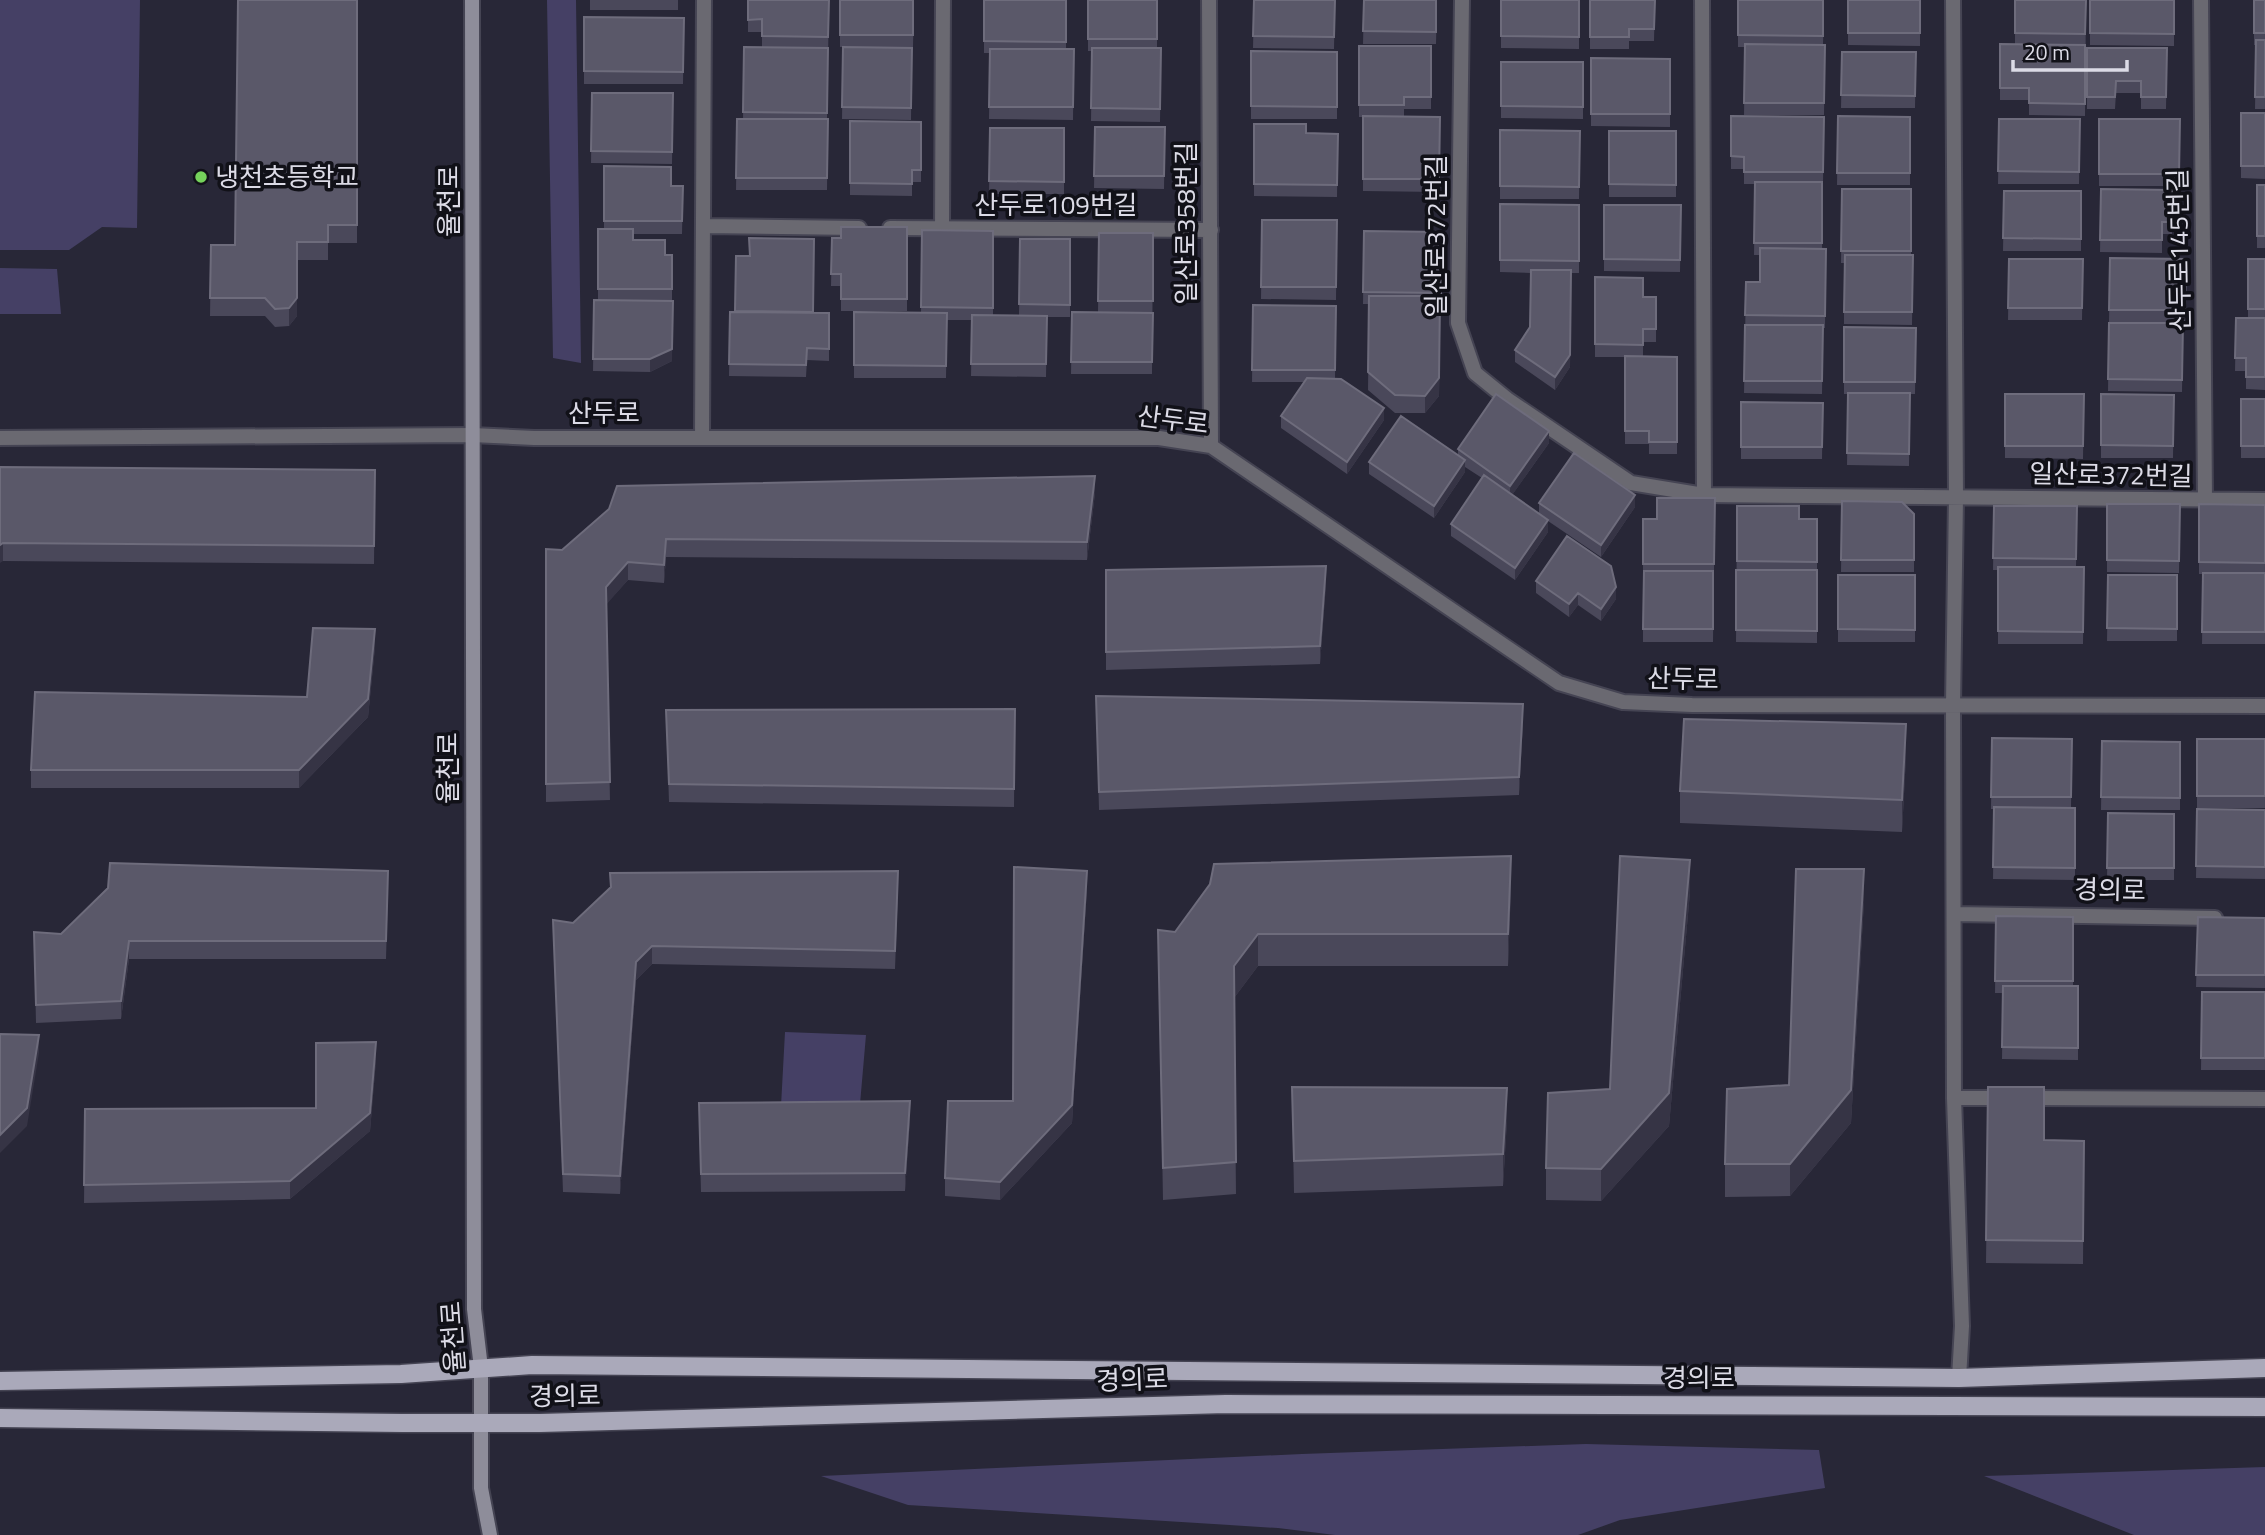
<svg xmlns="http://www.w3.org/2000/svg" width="2265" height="1535" viewBox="0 0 2265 1535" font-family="'Titillium Web','Noto Sans KR',sans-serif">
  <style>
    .green { fill: #454065 }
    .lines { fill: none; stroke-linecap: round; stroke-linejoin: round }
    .minor-casing { stroke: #454453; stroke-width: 18 }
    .secondary-casing { stroke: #454453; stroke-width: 18 }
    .primary-casing { stroke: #454453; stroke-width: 21 }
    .minor { stroke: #6a6971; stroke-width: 14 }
    .secondary { stroke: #8e8d9a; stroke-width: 14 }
    .primary { stroke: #aaa9ba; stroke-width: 18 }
    .wall { fill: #4a485a }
    .shaded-wall { fill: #363445 }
    .building { fill: #5a5869; stroke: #6e6c7c; stroke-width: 2 }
    .poi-dot { fill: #75d25b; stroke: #111118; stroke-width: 2.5 }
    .labels { text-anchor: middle; stroke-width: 7; stroke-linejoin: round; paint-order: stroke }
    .poi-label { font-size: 26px; fill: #dcdbe6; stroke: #111118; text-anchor: start }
    .street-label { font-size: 26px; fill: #dcdbe6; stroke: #111118 }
  </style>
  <rect width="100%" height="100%" fill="#282737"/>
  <path class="green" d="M0 0H140L137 228 102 227 69 250H0Z
    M547 0H576L581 363 553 358Z
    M0 268 57 269 61 314H0Z
    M785 1032 866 1035 860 1104 781 1106Z
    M1586 1444 1819 1450 1825 1488 1620 1520 1578 1535H1335L1278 1528 908 1505 821 1476 1302 1454Z
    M2265 1467V1535H2134L1984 1476Z"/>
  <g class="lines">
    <defs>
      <path id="minor" d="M1209 0 1211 446
        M1462 0 1458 323 1475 373 1507 399 1631 483 1704 495 2265 500
        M1702 0 1704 495
        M1953 0 1956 497 1953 706 1954 1098 1962 1326 1959 1378
        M2201 0 2205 500
        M704 226 859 228
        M890 228 1211 230
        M942 229 943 0
        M0 438 472 435 534 438H1159L1211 446 1559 683 1623 702 1692 705 2265 706
        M702 438 704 0
        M1954 914 2215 918
        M1954 1098H2005
        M2025 1098 2265 1099"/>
      <path id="secondary" d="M472 0 474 1309 481 1368V1488L490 1535"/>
      <path id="primary" d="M0 1381 401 1374 532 1365 1959 1378 2265 1368
        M0 1418 402 1423H540L1226 1404 2265 1407"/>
    </defs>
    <use href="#minor" class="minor-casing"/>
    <use href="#secondary" class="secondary-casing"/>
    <use href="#primary" class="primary-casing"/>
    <use href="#minor" class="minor"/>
    <use href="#secondary" class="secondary"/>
    <use href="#primary" class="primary"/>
  </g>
  <path class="wall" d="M357 0V243H328V260H297V316L289 326 275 327 265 316H210L211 245H235Z
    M590 0H678V10H590Z
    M748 0H829L827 119H828L827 190H736L737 119H743L744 47H762V32H748Z
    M840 0H914L913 47H840Z
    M984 0H1066V49H1074L1073 120 989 119 990 53H984Z
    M1088 0H1157V48H1161L1160 122 1091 121 1092 51H1088Z
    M1254 0H1335L1334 49 1253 48Z
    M1364 0H1437L1436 44H1363Z
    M1501 0H1579V49L1501 48Z
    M1590 0H1655L1654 41H1629V49H1590Z
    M1738 0H1824L1823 45H1825L1824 115H1744L1745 47H1738Z
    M1848 0H1920V46L1848 45Z
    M2015 0H2086L2085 116 2029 115V100H2000V44H2015Z
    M2090 0H2174V46L2090 45Z
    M2254 0H2265V109H2255L2256 45H2254Z
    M584 17 684 18 683 84H584Z
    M1359 46H1431V109H1404V117H1440L1439 192 1363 191V117H1359Z
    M843 47 912 48 911 120 842 119Z
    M2087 48H2167L2166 109H2141V93H2116L2115 109H2087Z
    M1251 51 1337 52V119H1251Z
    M1842 52H1916L1915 108H1841Z
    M1591 58 1670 59V127L1591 126Z
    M1501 62H1583V119L1501 118Z
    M592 93H673L672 164 591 163Z
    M2241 113H2265V179L2241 178Z
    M1731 116 1824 117 1822 249H1826L1825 328H1823L1822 394 1744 393 1746 282H1760V255H1754L1755 184H1744V169H1731Z
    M1838 116 1910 117V185H1837Z
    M1999 119H2080L2079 184H1998Z
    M2099 119H2180L2179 186H2099Z
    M850 121 921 122V182H912V196L850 195Z
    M1254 124 1306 133 1338 134 1337 197 1254 196Z
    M1095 127H1165L1164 189 1094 188Z
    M990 128H1064V194H989Z
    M1500 130 1580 131 1579 199H1500Z
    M1609 131H1676V197H1609Z
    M604 166 671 186H683L682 234H633V240L665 255H672V361L650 372 593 371 594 300H598V229H604Z
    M2257 185H2265V248H2257Z
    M1842 189H1911V255H1913L1912 325 1844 324V263H1841Z
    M2101 189 2172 190V234H2162V253L2100 252Z
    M2004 191H2081V251H2003Z
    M1500 204 1579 205V273H1571L1570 367 1555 390 1515 362V350L1530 327 1531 273 1500 272Z
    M1604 205H1681L1680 272 1604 271Z
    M1262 220H1337L1336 300 1261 299Z
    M907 227V311H841V286H831L832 238H841Z
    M922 230 993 231V315L1019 316 1020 239H1070V317H1047L1046 377 971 376 972 320H947L946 378H854V312L921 313Z
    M1364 231 1442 232 1439 396 1425 413H1395L1368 390 1369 304H1363Z
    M1099 233H1153L1152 374H1071L1072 312H1098Z
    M814 239V313H829V361L807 360 806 377 729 376 730 312H735L736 256H749Z
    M2110 258 2186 259 2185 322H2109Z
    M2009 259H2083L2082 320H2008Z
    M2248 259H2265V390L2246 389V371H2235L2236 318H2248Z
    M1595 277 1643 297 1656 310V342H1643V357H1677V454H1649V444H1625V357H1595Z
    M1253 305 1336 306 1335 379 1384 420 1347 474 1281 428V416L1304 382H1252Z
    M2109 323H2183L2182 392 2108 391Z
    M1844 327 1916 328 1915 394H1910L1909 466 1847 465 1848 394H1844Z
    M2005 394H2084L2083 459 2005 458Z
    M2101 394 2174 395 2173 458H2101Z
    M2241 399H2265V458H2241Z
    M1741 402 1823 403 1822 459H1741Z
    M1549 443 1512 495 1539 514V503L1635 507 1601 557 1548 521V532L1515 580 1451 536V524L1482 478 1465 467V472L1434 518 1369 474V462L1458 455V449Z
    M0 467 375 470 374 564 3 561Z
    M1095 493 1087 560 666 557 664 583 628 580 606 604 610 800 546 802V549L562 550Z
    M1715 498 1713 642H1643V519H1657Z
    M1842 501 1914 514V572H1841Z
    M2107 504H2180L2179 573 2107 572Z
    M2199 504 2265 505V644H2202L2203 574H2199Z
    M1737 506 1799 519H1817V643L1736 642Z
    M1994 506H2077L2076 567H2084L2083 644H1998V570H1993Z
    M1106 570 1326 584 1320 664 1106 670Z
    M1838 575H1915V642H1838Z
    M2108 575H2177V641H2107Z
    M1536 581 1616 599 1601 621 1578 605 1569 617 1536 593Z
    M375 647 368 717 299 788H31V770L307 697Z
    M1096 696 1523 722 1519 795 1099 810Z
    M1015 709 1014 807 669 802 666 710Z
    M1992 738 2072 739 2071 808H2075V880L1993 879 1994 809H1991Z
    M2197 739H2265V808H2197Z
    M2102 741 2180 742V810H2101Z
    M1906 756 1902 832 1680 823V791Z
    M2197 809 2265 810V879L2196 878Z
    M2108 813 2174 814V880H2107Z
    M610 873 898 889 895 969 652 964 636 980 620 1194 563 1192 553 920 573 923 610 888Z
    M1511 888 1508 966H1258L1234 998 1236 1194 1163 1200 1158 930 1175 932Z
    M388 889 386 959H129L121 1019 36 1023 34 932 61 934Z
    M1087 889 1072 1123 1000 1200 945 1196V1178L1013 1101Z
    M1690 892 1669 1126 1601 1201 1546 1200V1168L1610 1089Z
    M1864 901 1851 1123 1790 1196 1725 1197V1164L1789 1085Z
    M1996 916 2073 917V986H2078V1060L2002 1059 2003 993H1995Z
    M2198 917 2265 918V988L2196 987Z
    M2202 992H2265V1070H2201Z
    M376 1060 370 1131 290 1199 84 1203 85 1109 316 1108Z
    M1292 1087 1507 1120 1503 1186 1294 1193Z
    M1988 1087 2044 1140 2084 1141 2083 1264 1986 1263Z
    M910 1119 905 1191 701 1192 699 1121Z"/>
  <path class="shaded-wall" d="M1571 270 1570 367 1555 390V377Z
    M1440 296 1439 396 1425 413V396Z
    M297 298V316L289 326V308Z
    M673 301 672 361 650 372V359Z
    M1384 408V420L1347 474V462Z
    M1549 431V443L1510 498V486Z
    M1465 460V472L1434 518V506Z
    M1095 476V493L1087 560V542Z
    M1635 495V507L1601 557V545Z
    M1548 520V532L1515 580V568Z
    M666 539V557L664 583V565Z
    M3 543V561L0 563V545Z
    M628 562V580L606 605V587Z
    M1326 566V584L1320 664V646Z
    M1616 587V599L1601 621V609Z
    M1578 593V605L1569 617V604Z
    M375 629V647L368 717 299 788V770Z
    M1523 704V722L1519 795V777Z
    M1906 724V756L1902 832V800Z
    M1511 856V888L1508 966V934Z
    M1690 860V892L1669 1126 1601 1201V1169Z
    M1864 869V901L1851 1123 1790 1196V1164Z
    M1087 871V889L1072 1123 1000 1200V1182Z
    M1258 934V966L1234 998V966Z
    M129 941V959L121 1019V1001Z
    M652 946V964L636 980 620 1194V1176L636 962Z
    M39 1035V1053L27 1126 0 1153V1135Z
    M376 1042V1060L370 1131 290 1199V1181Z
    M1507 1088V1120L1503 1186V1154Z
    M910 1101V1119L905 1191V1173Z"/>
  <path class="building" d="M238 0H357V225H328V242H297V298L289 308 275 309 265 298H210L211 245H235Z
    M748 0H829L828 37 762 36V19L748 20Z
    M840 0H913V35H840Z
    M984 0H1066V42L984 41Z
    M1088 0H1157V39H1088Z
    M1254 0H1335L1334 37 1253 36Z
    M1364 0H1436V32L1363 31Z
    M1501 0H1579V37L1501 36Z
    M1590 0H1655L1654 29H1629V37H1590Z
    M1738 0H1823V36L1738 35Z
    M1848 0H1920V33H1848Z
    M2015 0H2086L2085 34 2015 33Z
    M2090 0H2174V34L2090 33Z
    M2254 0H2265V33H2254Z
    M584 17 684 18 683 72 584 71Z
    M2256 40H2265V97H2255Z
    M1745 44 1825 45 1824 103H1744Z
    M2000 44 2085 45V104L2029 103V88H2000Z
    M1359 46H1431V97H1404V105H1359Z
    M744 47 828 48 827 113 743 112Z
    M843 47 912 48 911 108 842 107Z
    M1092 48H1161L1160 109 1091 108Z
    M2087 48H2167L2166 97H2141V81H2116L2115 97H2087Z
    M990 49H1074L1073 107H989Z
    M1251 51 1337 52V107L1251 106Z
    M1842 52H1916L1915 96 1841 95Z
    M1591 58 1670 59V114H1591Z
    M1501 62H1583V107L1501 106Z
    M592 93H673L672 152 591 151Z
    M2241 113H2265V166H2241Z
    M1363 116 1440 117 1439 179H1363Z
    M1731 116 1824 117 1823 172H1744V157L1731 156Z
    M1838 116 1910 117V173H1837Z
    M737 119H828L827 178H736Z
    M1999 119H2080L2079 172 1998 171Z
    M2099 119H2180L2179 174H2099Z
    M850 121 921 122V170H912V184L850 183Z
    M1254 124H1306V133L1338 134 1337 185 1254 184Z
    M1095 127H1165L1164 176H1094Z
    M990 128H1064V182L989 181Z
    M1500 130 1580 131 1579 187 1500 186Z
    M1609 131H1676V185L1609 184Z
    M604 166 671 167V186H683L682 221H604Z
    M1755 182H1822V243H1754Z
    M2257 185H2265V236H2257Z
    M1842 189H1911V251H1841Z
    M2101 189 2172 190V222H2162V240H2100Z
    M2004 191H2081V239L2003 238Z
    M1500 204 1579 205V261L1500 260Z
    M1604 205H1681L1680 260 1604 259Z
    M1262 220H1337L1336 287H1261Z
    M841 227H907V299H841V274H831L832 238H841Z
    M598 229H633V240H665V255H672V289H598Z
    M922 230 993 231V308L921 307Z
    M1364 231 1442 232 1441 293 1363 292Z
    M1099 233H1153V301H1098Z
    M749 238 814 239 813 312 735 311 736 256H750Z
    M1020 239H1070V305L1019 304Z
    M1760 248 1826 249 1825 316 1745 315 1746 282H1760Z
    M1845 255H1913L1912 312H1844Z
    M2110 258 2186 259 2185 310H2109Z
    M2009 259H2083L2082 308H2008Z
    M2248 259H2265V309H2248Z
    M1531 270H1571L1570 355 1555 377 1515 350 1530 327Z
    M1595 277 1643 278V297H1656V329H1643V345L1595 344Z
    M1369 296H1440L1439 378 1425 396 1395 395 1368 372Z
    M594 300 673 301 672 349 650 359H593Z
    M1253 305 1336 306 1335 370H1252Z
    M730 312 829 313V349L807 348 806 365 729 364Z
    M854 312 947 313 946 366 854 365Z
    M1072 312 1153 313 1152 362H1071Z
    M972 315 1047 316 1046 364H971Z
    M2236 318H2265V377H2246V358H2235Z
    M2109 323H2183L2182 380 2108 379Z
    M1745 325H1823L1822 381H1744Z
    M1844 327 1916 328 1915 382H1844Z
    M1625 356 1677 357V442H1649V431H1625Z
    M1307 378 1341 379 1384 408 1347 462 1281 416Z
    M1848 393H1910L1909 454 1847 453Z
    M1496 394 1549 431 1510 486 1458 449Z
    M2005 394H2084L2083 446H2005Z
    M2101 394 2174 395 2173 446 2101 445Z
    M2241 399H2265V446H2241Z
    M1741 402 1823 403 1822 447H1741Z
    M1401 416 1465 460 1434 506 1369 462Z
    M1574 453 1635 495 1601 545 1539 503Z
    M0 467 375 470 374 546 3 543 0 545Z
    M1484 475 1548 520 1515 568 1451 524Z
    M1095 476 1087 542 666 539 664 565 628 562 606 587 610 782 546 784V549L562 550 609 509 617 486Z
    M1657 498H1715L1714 564H1643V519H1657Z
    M1842 501 1902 502 1914 514V560H1841Z
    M2107 504H2180L2179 561 2107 560Z
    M2199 504 2265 505V563L2199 562Z
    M1737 506H1799V519H1817V562L1737 561Z
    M1994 506H2077L2076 559 1993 558Z
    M1567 536 1611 566 1616 587 1601 609 1578 593 1569 604 1536 581Z
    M1326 566 1320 646 1106 652V570Z
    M1998 567H2084L2083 632 1998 631Z
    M1736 570H1817V631L1736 630Z
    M1644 571H1713V629H1643Z
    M2203 573H2265V632H2202Z
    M1838 575H1915V630L1838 629Z
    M2108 575H2177V629L2107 628Z
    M313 628 375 629 368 699 299 770H31L35 692 307 697Z
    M1096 696 1523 704 1519 777 1099 792Z
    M1015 709 1014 789 669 784 666 710Z
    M1684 719 1906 724 1902 800 1680 791Z
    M1992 738 2072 739 2071 797H1991Z
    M2197 739H2265V796H2197Z
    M2102 741 2180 742V798L2101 797Z
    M1994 807 2075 808V868L1993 867Z
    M2197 809 2265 810V867L2196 866Z
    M2108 813 2174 814V868H2107Z
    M1511 856 1508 934H1258L1234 966 1236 1162 1163 1168 1158 930 1175 932 1210 884 1214 864Z
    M1620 856 1690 860 1669 1093 1601 1169 1546 1168 1548 1093 1610 1089Z
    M110 863 388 871 386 941H129L121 1001 36 1005 34 932 61 934 108 888Z
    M1014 867 1087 871 1072 1105 1000 1182 945 1178 948 1101H1013Z
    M1796 869H1864L1851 1090 1790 1164H1725L1727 1089 1789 1085Z
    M898 871 895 951 652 946 636 962 620 1176 563 1174 553 920 573 923 611 887 610 873Z
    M1996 916 2073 917V981H1995Z
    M2198 917 2265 918V975H2196Z
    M2003 986H2078V1048L2002 1047Z
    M2202 992H2265V1058H2201Z
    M0 1034 39 1035 27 1108 0 1135Z
    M376 1042 370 1113 290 1181 84 1185 85 1109 316 1108V1043Z
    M1292 1087 1507 1088 1503 1154 1294 1161Z
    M1988 1087H2044V1140L2084 1141 2083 1241 1986 1240Z
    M910 1101 905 1173 701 1174 699 1103Z"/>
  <circle class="poi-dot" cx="201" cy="177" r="7"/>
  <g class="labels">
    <g class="poi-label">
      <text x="215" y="186">냉천초등학교</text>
    </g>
    <g class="street-label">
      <text transform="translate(449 201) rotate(-90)" y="9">율천로</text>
      <text x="1056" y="214">산두로109번길</text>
      <text transform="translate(1186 223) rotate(-90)" y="9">일산로358번길</text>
      <text transform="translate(1436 236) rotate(-90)" y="9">일산로372번길</text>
      <text transform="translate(2179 250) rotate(-91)" y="9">산두로145번길</text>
      <text x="604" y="422">산두로</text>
      <text transform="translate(1173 420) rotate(7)" y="9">산두로</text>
      <text transform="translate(2111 475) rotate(1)" y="9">일산로372번길</text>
      <text transform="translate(1683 679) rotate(1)" y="9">산두로</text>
      <text transform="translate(448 768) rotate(-90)" y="9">율천로</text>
      <text transform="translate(2110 890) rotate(1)" y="9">경의로</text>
      <text transform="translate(453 1337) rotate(-94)" y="9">율천로</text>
      <text x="1699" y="1387">경의로</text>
      <text transform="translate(1132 1380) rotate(-2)" y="9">경의로</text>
      <text transform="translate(565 1396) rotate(-1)" y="9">경의로</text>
    </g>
  </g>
  <path d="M2013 60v10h114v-10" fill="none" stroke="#dcdbe6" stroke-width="3.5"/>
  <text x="2024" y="60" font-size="21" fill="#dcdbe6" stroke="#111118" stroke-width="5" paint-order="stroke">20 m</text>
</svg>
